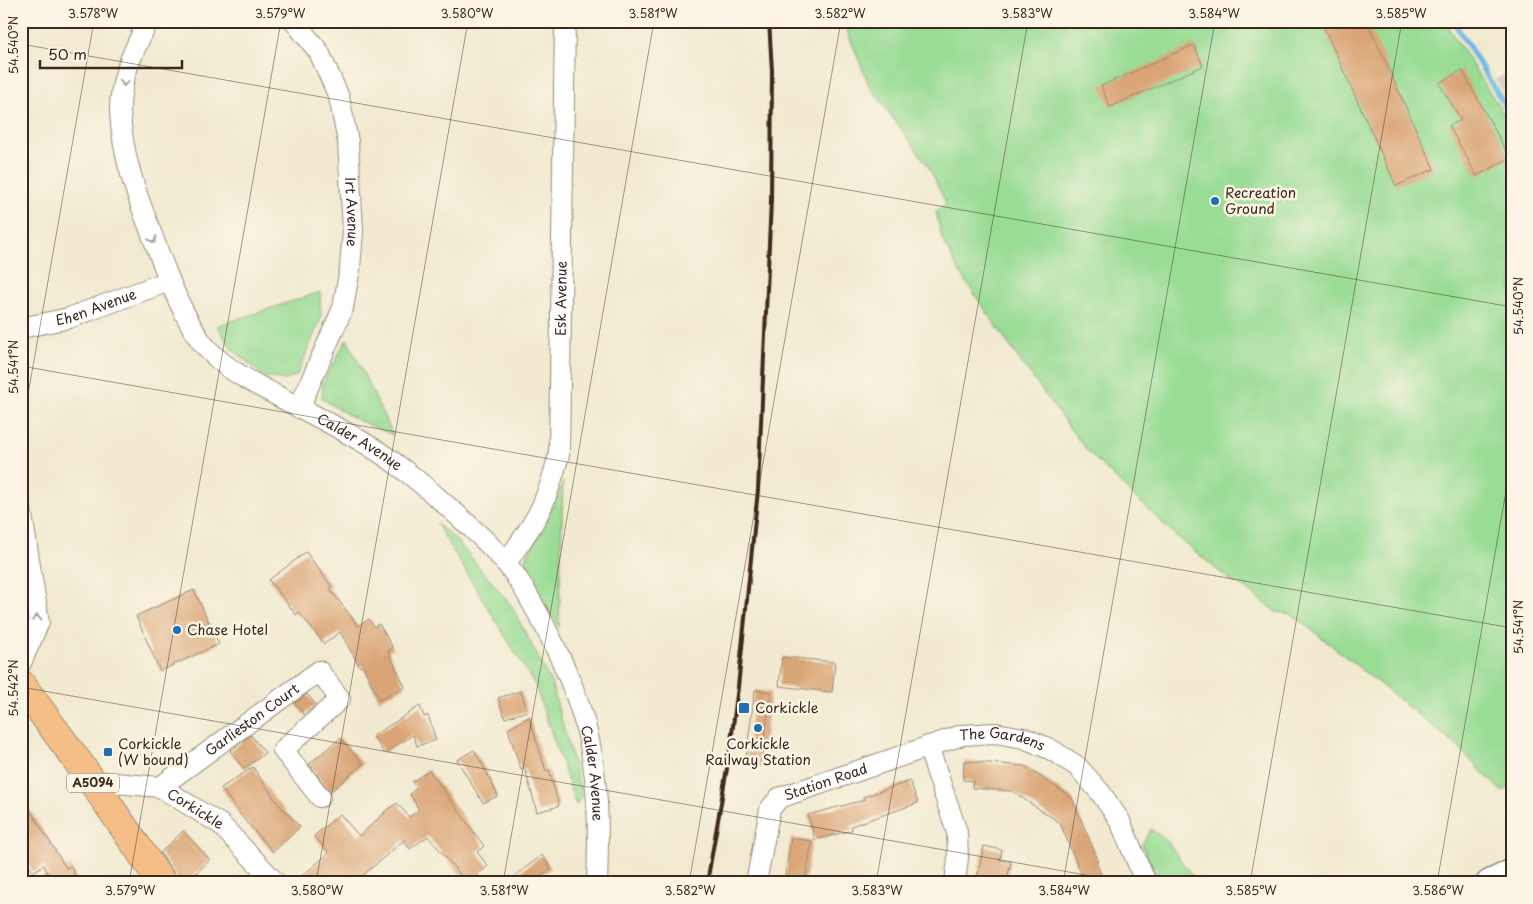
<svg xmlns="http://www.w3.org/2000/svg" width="1533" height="904" viewBox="0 0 1533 904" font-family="'Playpen Sans',sans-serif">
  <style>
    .industrial { fill: #d2bfbf }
    .green { fill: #99dc94; stroke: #6a8359 }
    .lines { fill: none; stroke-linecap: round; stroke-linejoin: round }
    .stream { stroke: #6db6e5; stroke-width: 5.5 }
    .building { fill: #daa576 }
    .minor-casing { stroke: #968a77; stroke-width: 22 }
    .tertiary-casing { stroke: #968a77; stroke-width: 28 }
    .primary-casing { stroke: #968a77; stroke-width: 30 }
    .minor { stroke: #fff; stroke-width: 20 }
    .tertiary { stroke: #fff; stroke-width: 25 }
    .primary { stroke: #f6be87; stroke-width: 28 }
    .rail { stroke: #3b2a1e; stroke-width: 4 }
    .oneway { stroke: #a79f9a }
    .ticks { fill: none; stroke: #3b2a1e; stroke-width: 1; stroke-opacity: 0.45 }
    .poi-dot { fill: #1f6fb2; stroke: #fcf5e5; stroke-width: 2 }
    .labels { text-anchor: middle; stroke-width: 5; stroke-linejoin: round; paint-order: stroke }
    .shield { fill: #fcf5e5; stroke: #75675a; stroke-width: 1 }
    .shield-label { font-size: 12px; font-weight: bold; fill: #3b2a1e }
    .poi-label { font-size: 14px; fill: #3b2a1e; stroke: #fcf5e5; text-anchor: start }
    .street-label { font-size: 14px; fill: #3b2a1e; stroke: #fcf5e5 }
    .neatline { fill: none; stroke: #3b2a1e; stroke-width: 2 }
    .ticks-label { font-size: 12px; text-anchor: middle; fill: #3b2a1e }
  </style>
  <rect width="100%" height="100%" fill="#fcf5e5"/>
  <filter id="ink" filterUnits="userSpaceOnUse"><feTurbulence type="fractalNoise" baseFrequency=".02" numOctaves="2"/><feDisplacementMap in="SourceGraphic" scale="10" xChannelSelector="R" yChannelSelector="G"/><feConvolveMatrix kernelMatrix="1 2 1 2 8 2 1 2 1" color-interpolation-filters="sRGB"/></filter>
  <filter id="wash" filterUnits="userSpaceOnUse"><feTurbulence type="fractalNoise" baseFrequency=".0096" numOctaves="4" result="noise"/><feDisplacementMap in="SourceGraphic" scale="20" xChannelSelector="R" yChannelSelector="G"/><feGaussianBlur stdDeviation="1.12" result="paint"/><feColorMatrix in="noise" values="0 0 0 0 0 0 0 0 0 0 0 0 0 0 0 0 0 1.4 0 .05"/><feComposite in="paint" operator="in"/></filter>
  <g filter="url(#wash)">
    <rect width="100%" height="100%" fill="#f1ead0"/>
    <path class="industrial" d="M1512 72V105L1495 79Z"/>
    <path class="green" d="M843 21H1444L1512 127V787L1501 791 1456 745 1292 614 1276 612 1244 587 1232 582 1174 534 1092 456 1074 434 1019 359 960 273 942 239 936 211 946 203 927 164 870 87Z
      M320 292 321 318 297 375 286 380 265 377 232 349 217 326Z
      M347 339 393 435C368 425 344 415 322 398L323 383Z
      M563 482 559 627 527 577 523 565 531 548 543 530Z
      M436 523 456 540 511 605 551 682 582 795 576 805 535 685Z
      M1151 829 1168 842 1197 883H1159L1142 844Z"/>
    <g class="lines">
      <path class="stream" d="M1453 21 1512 117"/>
    </g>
    <g id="blocks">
      <path class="building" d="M1321 21H1367L1434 169 1396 186Z
        M1194 45 1203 66 1110 107 1101 86Z
        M1462 70 1510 158 1477 176 1449 126 1461 120 1439 83Z
        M306 552 332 587 330 589 358 626 369 619 374 627 379 624 393 648 388 651 405 687 379 700 363 666 360 667 340 632 324 644 299 612 296 615 269 580Z
        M194 590 219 644 160 671 136 616Z
        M782 657 835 662 832 692 779 686Z
        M755 690 771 692 761 766 745 764Z
        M521 691 527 711 505 718 498 698Z
        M307 694 316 705 304 715 295 703Z
        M420 706 424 717 428 715 436 740 417 746 413 735 384 753 373 736Z
        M529 717 546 771 549 770 559 806 537 812 525 769 521 770 508 729Z
        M251 735 265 753 244 769 230 751Z
        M340 738 363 764 330 792 309 764Z
        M474 750 483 765 498 796 483 803 457 760Z
        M964 761 1025 766 1072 798 1098 860 1096 861 1104 883H1085L1060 823 1012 791 972 788 973 781 963 780Z
        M253 767 276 801 300 827 273 852 241 816 221 788Z
        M429 770 484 846 477 852 488 866 467 883 428 836 410 849 404 840 354 883H294L329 853 314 836 340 814 359 836 385 813 384 812 397 803 409 817 419 810 410 794 417 788 412 782Z
        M910 781 918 803 851 826 852 830 815 840 808 815 864 800 863 797Z
        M21 795 66 868 71 866 78 883H31L48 875 44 865 33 872 21 853Z
        M183 831 210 860 185 883H177L175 874 160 853Z
        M791 838 812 841 805 883H784Z
        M984 846 1002 850 1000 860 1011 862 1006 883H976Z
        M542 855 551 868 531 883H506Z"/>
    </g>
  </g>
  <g filter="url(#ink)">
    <use href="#blocks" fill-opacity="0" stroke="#968a77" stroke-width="1"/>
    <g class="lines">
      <defs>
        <g id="minor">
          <path id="s1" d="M148 21C134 50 119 79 120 112 122 157 138 199 154 240 166 273 179 307 198 337 204 346 215 357 224 364 239 376 257 385 274 394 300 408 328 422 354 437 391 457 424 485 456 514 473 529 490 544 505 562 520 579 531 601 542 621 559 653 575 688 585 724 599 775 599 830 597 883"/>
          <path id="s2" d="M294 21 319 52 339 97 348 142 353 231 350 268 343 308 299 408"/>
          <path id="s3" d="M21 328 69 318 169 281"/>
          <path d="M21 509 39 622 21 663"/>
          <path id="s4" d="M506 563C517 547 529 531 538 514 548 496 553 475 559 455L565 21"/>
          <path d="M928 746 957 832 958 858 955 883"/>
          <path id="s5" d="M92 781 160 787 220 824 276 883"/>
          <path id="s6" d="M160 787 319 671 340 699 283 750 320 797"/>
          <path id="s7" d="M756 883 770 809 779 798 962 735 995 733 1024 738 1050 749 1077 766 1100 792 1120 821 1146 883"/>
        </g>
        <path id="tertiary" d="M1489 883 1512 872"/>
        <path id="primary" d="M21 684 92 781 162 883"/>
      </defs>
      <use href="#minor" class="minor-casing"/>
      <use href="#tertiary" class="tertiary-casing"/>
      <use href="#primary" class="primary-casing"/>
      <use href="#minor" class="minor"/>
      <use href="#tertiary" class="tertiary"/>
      <use href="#primary" class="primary"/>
      <path class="rail" d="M707 883 729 757 738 687 758 490 771 200 772 71 769 21"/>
    </g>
    <defs><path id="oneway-chevron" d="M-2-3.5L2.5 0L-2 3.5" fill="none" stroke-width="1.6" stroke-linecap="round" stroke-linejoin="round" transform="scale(1.25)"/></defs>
    <g class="oneway">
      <use href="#oneway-chevron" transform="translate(124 83) rotate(99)"/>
      <use href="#oneway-chevron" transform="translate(153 240) rotate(69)"/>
      <use href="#oneway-chevron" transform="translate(37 618) rotate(-91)"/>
    </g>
  </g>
  <path class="ticks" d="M21 44 1512 307M21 366 1512 628M21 434 94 21M21 687 1131 883M129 883 281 21M316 883 468 21M503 883 654 21M689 883 841 21M876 883 1028 21M1063 883 1215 21M1250 883 1402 21M1437 883 1512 457"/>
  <g class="poi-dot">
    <circle cx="1215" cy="201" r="5"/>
    <circle cx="177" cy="630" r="5"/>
    <rect x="738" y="702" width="12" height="12" rx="2.5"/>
    <circle cx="758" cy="728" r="5"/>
    <rect x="103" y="747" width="10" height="10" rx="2.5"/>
  </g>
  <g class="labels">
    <rect class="shield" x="67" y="773.5" width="52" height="19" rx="4"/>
    <g class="shield-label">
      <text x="93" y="787">A5094</text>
    </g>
    <g class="poi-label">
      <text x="1225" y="198">Recreation<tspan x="1225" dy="16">Ground</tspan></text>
      <text x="187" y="635">Chase Hotel</text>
      <text x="755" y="713">Corkickle</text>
      <text x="118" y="749">Corkickle<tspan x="118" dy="16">(W bound)</tspan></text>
      <text x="758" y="749" text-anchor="middle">Corkickle<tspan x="758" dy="16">Railway Station</tspan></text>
    </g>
    <g class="street-label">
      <text dy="5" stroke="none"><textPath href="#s2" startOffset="205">Irt Avenue</textPath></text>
      <text dy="5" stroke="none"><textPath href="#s4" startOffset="278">Esk Avenue</textPath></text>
      <text dy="5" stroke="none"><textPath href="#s3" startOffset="78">Ehen Avenue</textPath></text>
      <text dy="5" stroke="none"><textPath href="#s1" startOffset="530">Calder Avenue</textPath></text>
      <text dy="5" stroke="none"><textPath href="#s6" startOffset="114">Garlieston Court</textPath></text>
      <text dy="5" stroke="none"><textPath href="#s7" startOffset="324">The Gardens</textPath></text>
      <text dy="5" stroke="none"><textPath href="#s1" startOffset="951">Calder Avenue</textPath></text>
      <text dy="5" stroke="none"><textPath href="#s7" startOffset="139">Station Road</textPath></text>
      <text dy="5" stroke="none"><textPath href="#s5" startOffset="110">Corkickle</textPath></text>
    </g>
  </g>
  <rect width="1533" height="904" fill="none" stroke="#fcf5e5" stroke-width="55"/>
  <path d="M40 60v8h142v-8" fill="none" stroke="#3b2a1e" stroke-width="2.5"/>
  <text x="48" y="60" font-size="15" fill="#3b2a1e" stroke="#fcf5e5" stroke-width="4" paint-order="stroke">50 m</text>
  <rect x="28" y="28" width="1478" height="848" class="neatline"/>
  <g class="ticks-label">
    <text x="93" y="18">3.578°W</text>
    <text x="280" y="18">3.579°W</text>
    <text x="467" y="18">3.580°W</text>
    <text x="653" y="18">3.581°W</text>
    <text x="840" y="18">3.582°W</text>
    <text x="1027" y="18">3.583°W</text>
    <text x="1214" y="18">3.584°W</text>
    <text x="1401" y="18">3.585°W</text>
    <text transform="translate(14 45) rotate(-90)" y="4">54.540°N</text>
    <text transform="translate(1519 306) rotate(-90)" y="4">54.540°N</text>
    <text transform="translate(14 367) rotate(-90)" y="4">54.541°N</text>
    <text transform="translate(1519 627) rotate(-90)" y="4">54.541°N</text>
    <text transform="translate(14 688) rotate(-90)" y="4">54.542°N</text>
    <text x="130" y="895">3.579°W</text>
    <text x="317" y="895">3.580°W</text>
    <text x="504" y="895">3.581°W</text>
    <text x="690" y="895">3.582°W</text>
    <text x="877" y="895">3.583°W</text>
    <text x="1064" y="895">3.584°W</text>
    <text x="1251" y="895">3.585°W</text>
    <text x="1438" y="895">3.586°W</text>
  </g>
</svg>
